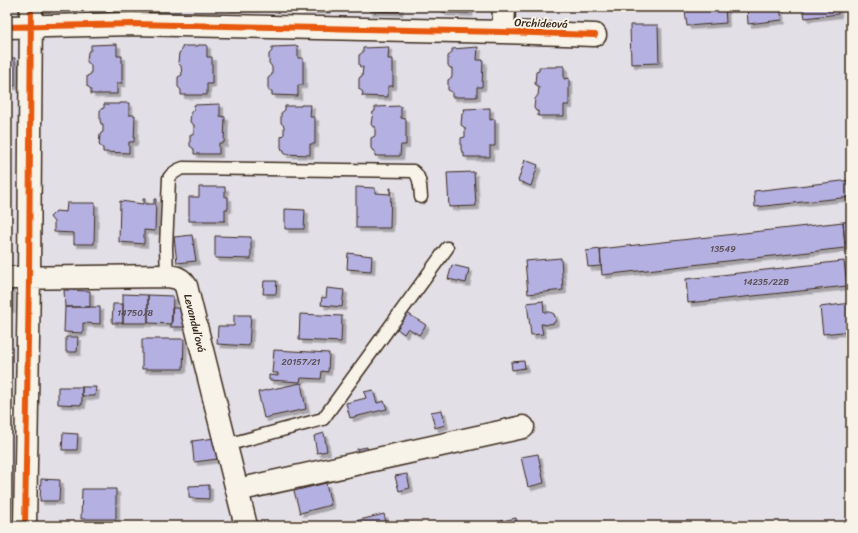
<svg xmlns="http://www.w3.org/2000/svg" width="858" height="533" viewBox="0 0 858 533" font-family="Sriracha,sans-serif">
  <style>
    .building { fill: #b4b0e2; stroke: #3b2a1e; filter: url(#shadow) }
    .lines { fill: none; stroke-linecap: round; stroke-linejoin: round }
    .lane-casing { stroke: #3b2a1e; stroke-width: 15 }
    .street-casing { stroke: #3b2a1e; stroke-width: 25 }
    .lane { stroke: #f7f3e8; stroke-width: 12 }
    .street { stroke: #f7f3e8; stroke-width: 22 }
    .cycleway-casing { stroke: #f7f3e8; stroke-width: 8 }
    .cycleway { stroke: #e8590c; stroke-width: 6 }
    .labels { text-anchor: middle; stroke-width: 4; stroke-linejoin: round; paint-order: stroke }
    .number-label { font-size: 9px; fill: #594c4f }
    .street-label { font-size: 11px; fill: #3b2a1e; stroke: #f7f3e8 }
  </style>
  <defs>
    <filter id="shadow"><feDropShadow dx="3.5" dy="3.5" stdDeviation="0" flood-color="#0004"/></filter>
  </defs>
  <rect width="100%" height="100%" fill="#e3dfe6"/>
  <filter id="ink" filterUnits="userSpaceOnUse"><feTurbulence type="fractalNoise" baseFrequency=".025" numOctaves="2"/><feDisplacementMap in="SourceGraphic" scale="8" xChannelSelector="R" yChannelSelector="G"/><feConvolveMatrix kernelMatrix="1 2 1 2 8 2 1 2 1" color-interpolation-filters="sRGB"/></filter>
  <g filter="url(#ink)">
    <path class="building" d="M84 7H107V13H84Z
      M226 7H256V8H226Z
      M299 7H326L327 10H299Z
      M369 7H400L399 12 369 11Z
      M442 7H470L469 13 442 12Z
      M682 7H725L726 23 687 26 685 11Z
      M747 7H780L782 20 748 24Z
      M803 7H838V14L805 18Z
      M630 25H658L659 63 631 64Z
      M117 44V56H122V83H117V94H91V89L87 86V76L91 74V65L87 62 88 52 91 50V45Z
      M198 45H207V57H212V84H207V95H181V90L178 87V77L182 75 181 66 178 63 179 53 182 50V46H198Z
      M298 46V58H303V85H298V96L272 95V91H269L268 88V78L272 75V67L269 63V54L272 51V47Z
      M389 47 388 59H393V86H388V97L362 96 363 92 359 89V79L360 77 362 76 363 67H360L359 64V55L363 52V48Z
      M478 47 477 60H483L482 87H477V97H452V92L448 90V80L452 77V68H450L448 65V56L452 53V49Z
      M7 58H15V86H7Z
      M557 66H564V79L569 78V105H564V116H538V111H536L534 108 535 99 538 95 539 87 535 84 536 72 539 71V67H557Z
      M120 103H129V115H135L134 142H129V153L103 152V148L99 145 100 135 101 133 103 132V124H101L100 120V111L101 109 104 108V104H120Z
      M220 104V116L225 117 224 143H219V154H194V149L190 146V136L191 134H194V125L190 122 191 112 194 109V105Z
      M301 105H311L310 117H315V144H310V155L284 154V150H282L281 147V137L284 134V126L281 123V113L285 110V106H301Z
      M401 106V118L406 119V145H401L400 156H375V151H373L371 148V138L375 136V127H373L371 124 373 112 375 111V107Z
      M490 108V120L495 119V146H490V157H464V152H462L461 149V138L465 137V128L461 125 462 114 465 112 464 109Z
      M847 125H851V135H848Z
      M525 160 538 165 531 186 518 181Z
      M474 172 476 206 449 207 447 173Z
      M851 180V197L755 207 754 191Z
      M199 187H225V197H228V209H225V221H189V197H199Z
      M356 187 375 188V193L390 194V188H391L390 228H356Z
      M143 199H145V204H154V199H156L155 231 144 230V244L119 242 120 201 143 204Z
      M67 203H95L94 244H74V233L54 232V222L50 217 56 211 66 212Z
      M285 209 305 210 304 229H285Z
      M851 221V242L845 243 843 222Z
      M843 222 845 248 602 275 600 249Z
      M192 235 196 261 177 263 174 237Z
      M215 236 251 237V259L215 258Z
      M600 249 601 266 588 267 586 251Z
      M348 253 372 256 371 271 347 269Z
      M561 258 563 290 528 294 525 261Z
      M844 261 847 286 688 303 686 279Z
      M452 265 469 269 466 283 448 279Z
      M264 281H277L276 294H263Z
      M7 282H11V309H7Z
      M327 288 344 290 342 307 321 305 322 297 326 298Z
      M64 290 90 291V307H65Z
      M123 294 148 295V323H123Z
      M148 295 173 296 172 324 148 323Z
      M543 301 544 312H550L554 314 556 320 554 323 544 325V324H541L543 334 531 335 527 303Z
      M851 303V331L823 334 820 307Z
      M113 304H123V323H112Z
      M65 307H100V324L83 323V333L64 332Z
      M172 308H181L187 327H171Z
      M407 313 426 325 419 335 408 328 404 334 396 328Z
      M300 314 342 316 341 342 299 340Z
      M234 315H251L249 346 217 344 218 326H234Z
      M66 337H78L77 352H66Z
      M142 339H184L183 369H142Z
      M274 350 329 353 328 372 322 371 321 379 301 378 300 382 269 380V375L278 376V373H272Z
      M524 361 525 368 512 370 511 362Z
      M301 383 306 409 264 418 258 392Z
      M58 387H82V405L58 404Z
      M82 387H96L95 396H82Z
      M373 390 377 403 384 401 387 409 350 418 346 403 366 398 364 392Z
      M442 410 445 425 435 428 431 412Z
      M63 433 78 434 77 450H62Z
      M324 433 327 451 317 453 314 436Z
      M215 438 218 459 194 462 192 441Z
      M367 447 368 455 359 457 357 449Z
      M538 454 544 483 528 487 521 457Z
      M407 474 410 488 399 491 395 476Z
      M41 479 60 480 59 501H40Z
      M326 483 331 505 300 513 294 491Z
      M209 485V499L189 498V486Z
      M82 489H116V519H81Z
      M384 514 387 526H335Z
      M516 518 518 526H484V525Z"/>
    <g class="lines">
      <defs>
        <path id="lane" d="M167 276 166 247 169 178C173 172 177 170 183 168L413 171C421 176 420 188 421 197
          M226 445 323 419 447 248"/>
        <path id="street" d="M7 27 132 24 503 32 595 35
          M503 32 504 7
          M7 278 167 276C176 277 181 278 186 286L246 526
          M237 490 523 427
          M25 526 29 278 31 7"/>
      </defs>
      <use href="#lane" class="lane-casing"/>
      <use href="#street" class="street-casing"/>
      <use href="#lane" class="lane"/>
      <use href="#street" class="street"/>
      <defs>
        <path id="cycleway" d="M7 27 132 24 503 32 595 35
          M25 526 29 278 31 7"/>
      </defs>
      <use href="#cycleway" class="cycleway-casing"/>
      <use href="#cycleway" class="cycleway"/>
    </g>
  </g>
  <g class="labels">
    <g class="number-label">
      <text x="723" y="252">13549</text>
      <text x="766" y="285">14235/22B</text>
      <text x="135" y="316">14750/8</text>
      <text x="301" y="365">20157/21</text>
    </g>
    <g class="street-label">
      <text transform="translate(541 23) rotate(2)" y="4">Orchideová</text>
      <text transform="translate(195 323) rotate(76)" y="4">Levanduľová</text>
    </g>
  </g>
  <rect width="858" height="533" fill="none" stroke="#f7f3e8" stroke-width="24"/>
  <rect x="12" y="12" width="834" height="509" fill="none" stroke="#3b2a1e" stroke-width="1.5" filter="url(#ink)"/>
</svg>
